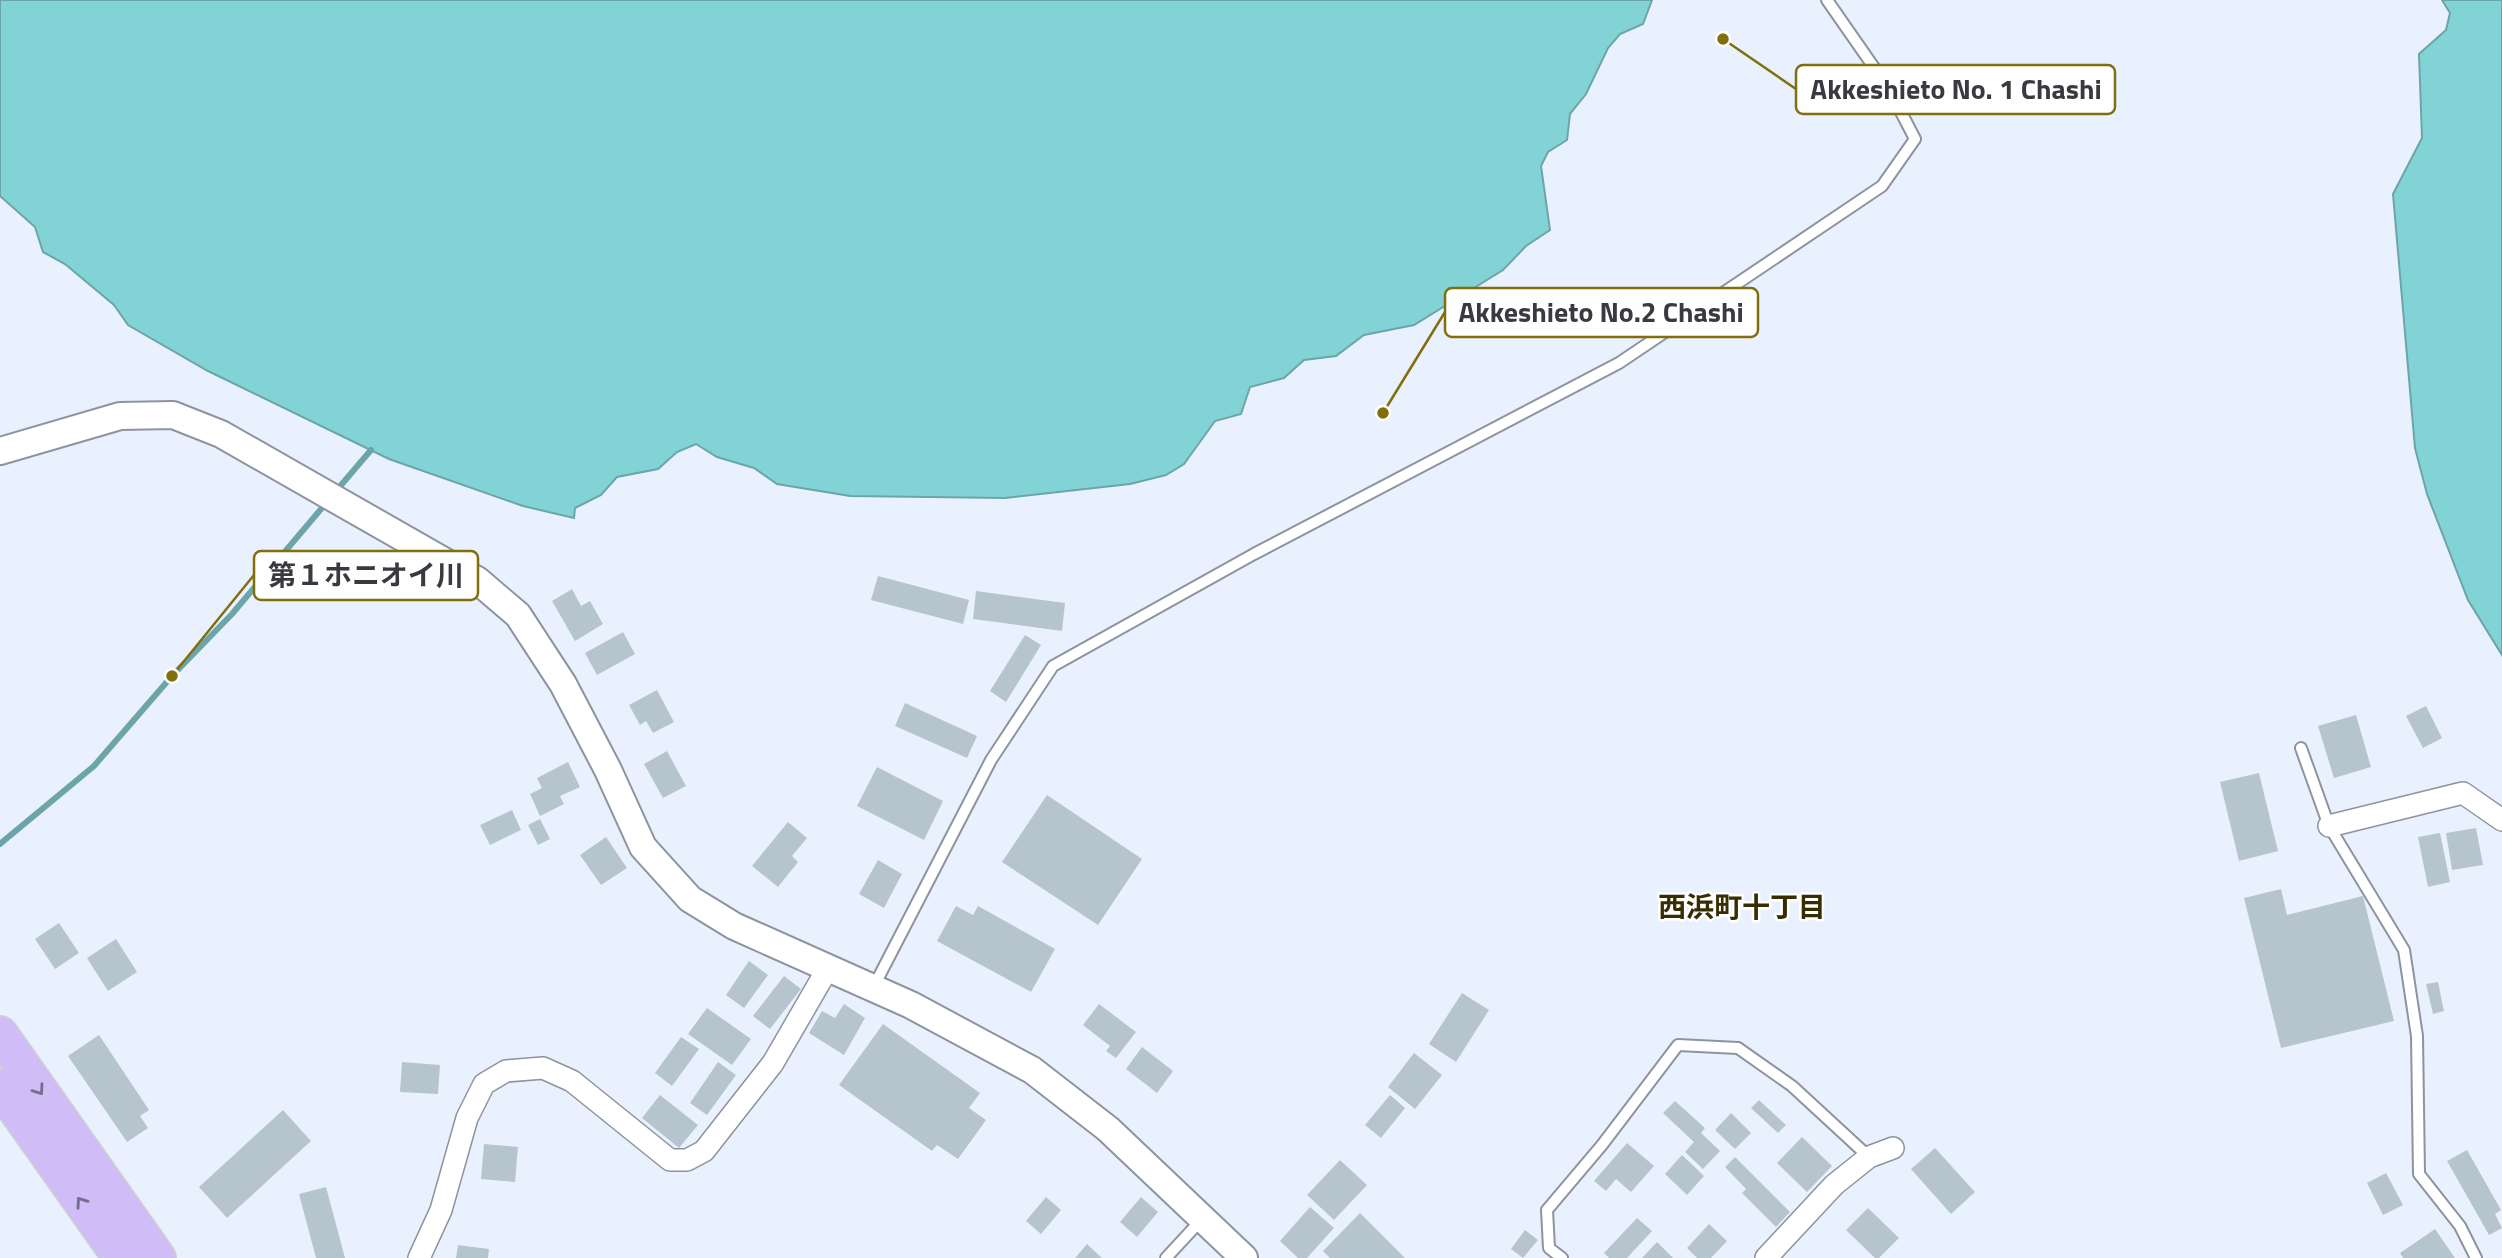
<svg xmlns="http://www.w3.org/2000/svg" width="2502" height="1258" viewBox="0 0 2502 1258" font-family="'Titillium Web','Noto Sans JP',sans-serif">
  <style>
    .water { fill: #82d3d6; stroke: #6ca5a9; stroke-width: 2 }
    .lines { fill: none; stroke-linecap: round; stroke-linejoin: round }
    .stream { stroke: #6ca5a9; stroke-width: 6 }
    .building { fill: #b6c5cd }
    .service-casing { stroke: #8d939f; stroke-width: 14 }
    .minor-casing { stroke: #8d939f; stroke-width: 24 }
    .tertiary-casing { stroke: #8d939f; stroke-width: 30 }
    .trunk-casing { stroke: #cfd0d1; stroke-width: 38 }
    .service { stroke: #fff; stroke-width: 10 }
    .minor { stroke: #fff; stroke-width: 21 }
    .tertiary { stroke: #fff; stroke-width: 26 }
    .trunk { stroke: #d0bcf7; stroke-width: 35 }
    .oneway { stroke: #756e89 }
    .labels { text-anchor: middle; stroke-width: 5; stroke-linejoin: round; paint-order: stroke }
    .neighbourhood-label { font-size: 28px; font-weight: bold; fill: #362d02; stroke: #fefefe }
    .leader { fill: none; stroke: #816f0e; stroke-width: 2.5 }
    .callout-dot { fill: #816f0e; stroke: #fefefe; stroke-width: 2.5 }
    .callout { fill: #fefefe; stroke: #816f0e; stroke-width: 2.5 }
    .callout-label { font-size: 28px; text-anchor: middle; font-weight: bold; fill: #383a40 }
  </style>
  <rect width="100%" height="100%" fill="#eaf1fe"/>
  <path class="water" d="M0 0H1652L1643 24 1620 34 1608 48 1586 94 1570 114 1567 140 1548 152 1541 166 1550 230 1526 246 1503 270 1414 325 1364 335 1336 356 1304 360 1284 378 1250 387 1241 414 1215 421 1184 464 1166 475 1130 484 1005 498 850 496 777 484 754 468 717 457 696 444 677 452 658 469 617 477 601 495 575 508 574 518 523 506 389 459 208 371 128 325 114 305 65 264 43 252 35 227 0 196Z
    M2442 0H2502V655L2468 600 2427 494 2415 448 2393 194 2422 138 2419 54 2446 30 2450 13Z"/>
  <g class="lines">
    <path class="stream" d="M336 491 371 450
      M0 844 94 766 172 676 232 614 327 502"/>
  </g>
  <path class="building" d="M878 576 969 600 963 624 871 600Z
    M572 589 581 606 590 601 603 624 575 641 552 601Z
    M976 591 1065 603 1062 631 973 619Z
    M623 632 635 654 597 675 585 653Z
    M1025 635 1041 645 1006 702 990 691Z
    M657 690 674 722 653 733 646 721 640 725 629 705Z
    M905 703 977 736 967 758 895 726Z
    M2426 706 2442 738 2423 748 2406 716Z
    M2356 715 2371 767 2334 778 2318 726Z
    M667 751 686 786 663 798 644 764Z
    M568 762 580 787 560 796 564 804 540 816 530 794 542 788 537 778Z
    M877 767 943 801 924 840 857 806Z
    M2259 773 2278 851 2239 861 2220 782Z
    M1047 795 1142 859 1098 925 1002 862Z
    M512 810 521 830 490 845 480 825Z
    M540 819 550 839 538 845 528 825Z
    M788 822 807 838 792 856 798 862 778 887 752 866Z
    M2476 828 2483 865 2452 870 2446 833Z
    M2440 833 2450 882 2428 887 2418 837Z
    M606 837 627 868 601 885 580 855Z
    M878 860 902 874 884 908 859 894Z
    M2281 889 2287 915 2363 896 2394 1021 2281 1048 2244 898Z
    M956 906 973 915 978 906 1055 949 1031 992 937 941Z
    M59 923 79 953 55 969 35 939Z
    M116 939 137 972 108 991 87 958Z
    M749 961 768 975 744 1008 726 995Z
    M784 976 801 989 770 1029 753 1016Z
    M2438 982 2444 1011 2433 1014 2426 984Z
    M1462 993 1489 1010 1456 1062 1429 1044Z
    M844 1004 865 1018 844 1055 809 1033 822 1011 835 1018Z
    M1099 1004 1136 1032 1116 1058 1106 1051 1110 1046 1083 1025Z
    M707 1008 751 1039 732 1065 688 1034Z
    M883 1024 980 1093 969 1108 986 1120 958 1159 937 1145 932 1151 839 1085Z
    M99 1035 149 1110 140 1116 148 1128 127 1142 68 1056Z
    M681 1037 699 1049 672 1086 655 1073Z
    M1142 1047 1173 1071 1157 1093 1126 1069Z
    M1414 1053 1442 1075 1415 1109 1388 1087Z
    M402 1062 440 1065 438 1094 400 1092Z
    M718 1062 736 1075 707 1115 690 1103Z
    M660 1095 698 1125 679 1148 642 1118Z
    M1390 1095 1405 1108 1381 1138 1365 1125Z
    M1759 1100 1786 1125 1778 1133 1751 1108Z
    M1675 1101 1705 1128 1701 1133 1720 1151 1703 1169 1685 1152 1694 1142 1663 1113Z
    M283 1110 311 1141 227 1218 199 1187Z
    M1731 1113 1751 1133 1735 1149 1715 1130Z
    M1802 1137 1832 1166 1807 1192 1777 1163Z
    M1627 1143 1654 1166 1631 1192 1616 1179 1606 1191 1594 1181Z
    M484 1144 518 1147 515 1182 481 1179Z
    M1935 1148 1975 1192 1951 1214 1911 1169Z
    M2467 1150 2501 1210 2495 1214 2502 1228 2489 1235 2447 1161Z
    M1682 1155 1704 1176 1687 1195 1665 1174Z
    M1735 1157 1790 1212 1776 1227 1742 1193 1746 1189 1725 1167Z
    M1340 1160 1367 1185 1334 1220 1307 1195Z
    M2386 1173 2403 1205 2383 1215 2367 1183Z
    M326 1187 345 1258H316L299 1194Z
    M1046 1197 1061 1210 1041 1234 1026 1221Z
    M1141 1197 1158 1212 1137 1237 1120 1222Z
    M1310 1207 1334 1228 1307 1258H1298L1280 1241Z
    M1868 1208 1899 1238 1879 1258H1875L1846 1230Z
    M1360 1213 1405 1258H1330L1323 1251Z
    M1637 1218 1652 1231 1627 1258H1609L1604 1253Z
    M1709 1224 1727 1241 1711 1258H1697L1687 1248Z
    M2435 1229 2455 1258H2403L2400 1253Z
    M1525 1230 1538 1240 1523 1258 1511 1249Z
    M1657 1242 1673 1258H1642Z
    M1087 1244 1102 1258H1075Z
    M458 1245 489 1249 488 1258H456Z"/>
  <g class="lines">
    <defs>
      <path id="service" d="M2301 748 2329 826 2404 950 2417 1036 2419 1174 2460 1226 2476 1258
        M873 988 991 760 1053 666 1254 554 1619 363 1882 186 1915 139 1889 89 1827 0
        M1166 1258 1203 1218
        M1562 1258 1549 1248 1547 1210 1602 1145 1678 1045 1738 1048 1792 1086 1869 1157"/>
      <path id="minor" d="M2329 826 2463 793 2502 820
        M419 1258 441 1210 467 1118 484 1084 506 1071 543 1068 572 1081 670 1160H687L704 1151 773 1063 828 968
        M1766 1258 1834 1185 1869 1157 1893 1148"/>
      <path id="tertiary" d="M0 451 120 416 173 415 221 434 477 580 518 615 563 684 608 770 643 847 690 899 734 926 911 1005 1032 1070 1108 1129 1244 1258"/>
      <path id="trunk" d="M0 1034 158 1258
        M0 1087 121 1258"/>
    </defs>
    <use href="#service" class="service-casing"/>
    <use href="#minor" class="minor-casing"/>
    <use href="#tertiary" class="tertiary-casing"/>
    <use href="#trunk" class="trunk-casing"/>
    <use href="#service" class="service"/>
    <use href="#minor" class="minor"/>
    <use href="#tertiary" class="tertiary"/>
    <use href="#trunk" class="trunk"/>
  </g>
  <defs><path id="oneway-chevron" d="M-2-3.5L2.5 0L-2 3.5" fill="none" stroke-width="1.6" stroke-linecap="round" stroke-linejoin="round" transform="scale(1.75)"/></defs>
  <g class="oneway">
    <use href="#oneway-chevron" transform="translate(39 1090) rotate(55)"/>
    <use href="#oneway-chevron" transform="translate(81 1202) rotate(-125)"/>
  </g>
  <g class="labels">
    <g class="neighbourhood-label">
      <text x="1742" y="917">西浜町十丁目</text>
    </g>
  </g>
  <path class="leader" d="M1723 39L1796 89M1383 413L1445 312M172 676L254 575"/>
  <g class="callout-dot">
    <circle cx="1723" cy="39" r="7"/>
    <circle cx="1383" cy="413" r="7"/>
    <circle cx="172" cy="676" r="7"/>
  </g>
  <g class="callout">
    <rect x="1796" y="65" width="319" height="49" rx="7"/>
    <rect x="1445" y="288" width="313" height="49" rx="7"/>
    <rect x="254" y="551" width="224" height="49" rx="7"/>
  </g>
  <g class="callout-label">
    <text x="1956" y="99">Akkeshieto No. 1 Chashi</text>
    <text x="1601" y="322">Akkeshieto No.2 Chashi</text>
    <text x="366" y="585">第１ホニオイ川</text>
  </g>
</svg>
